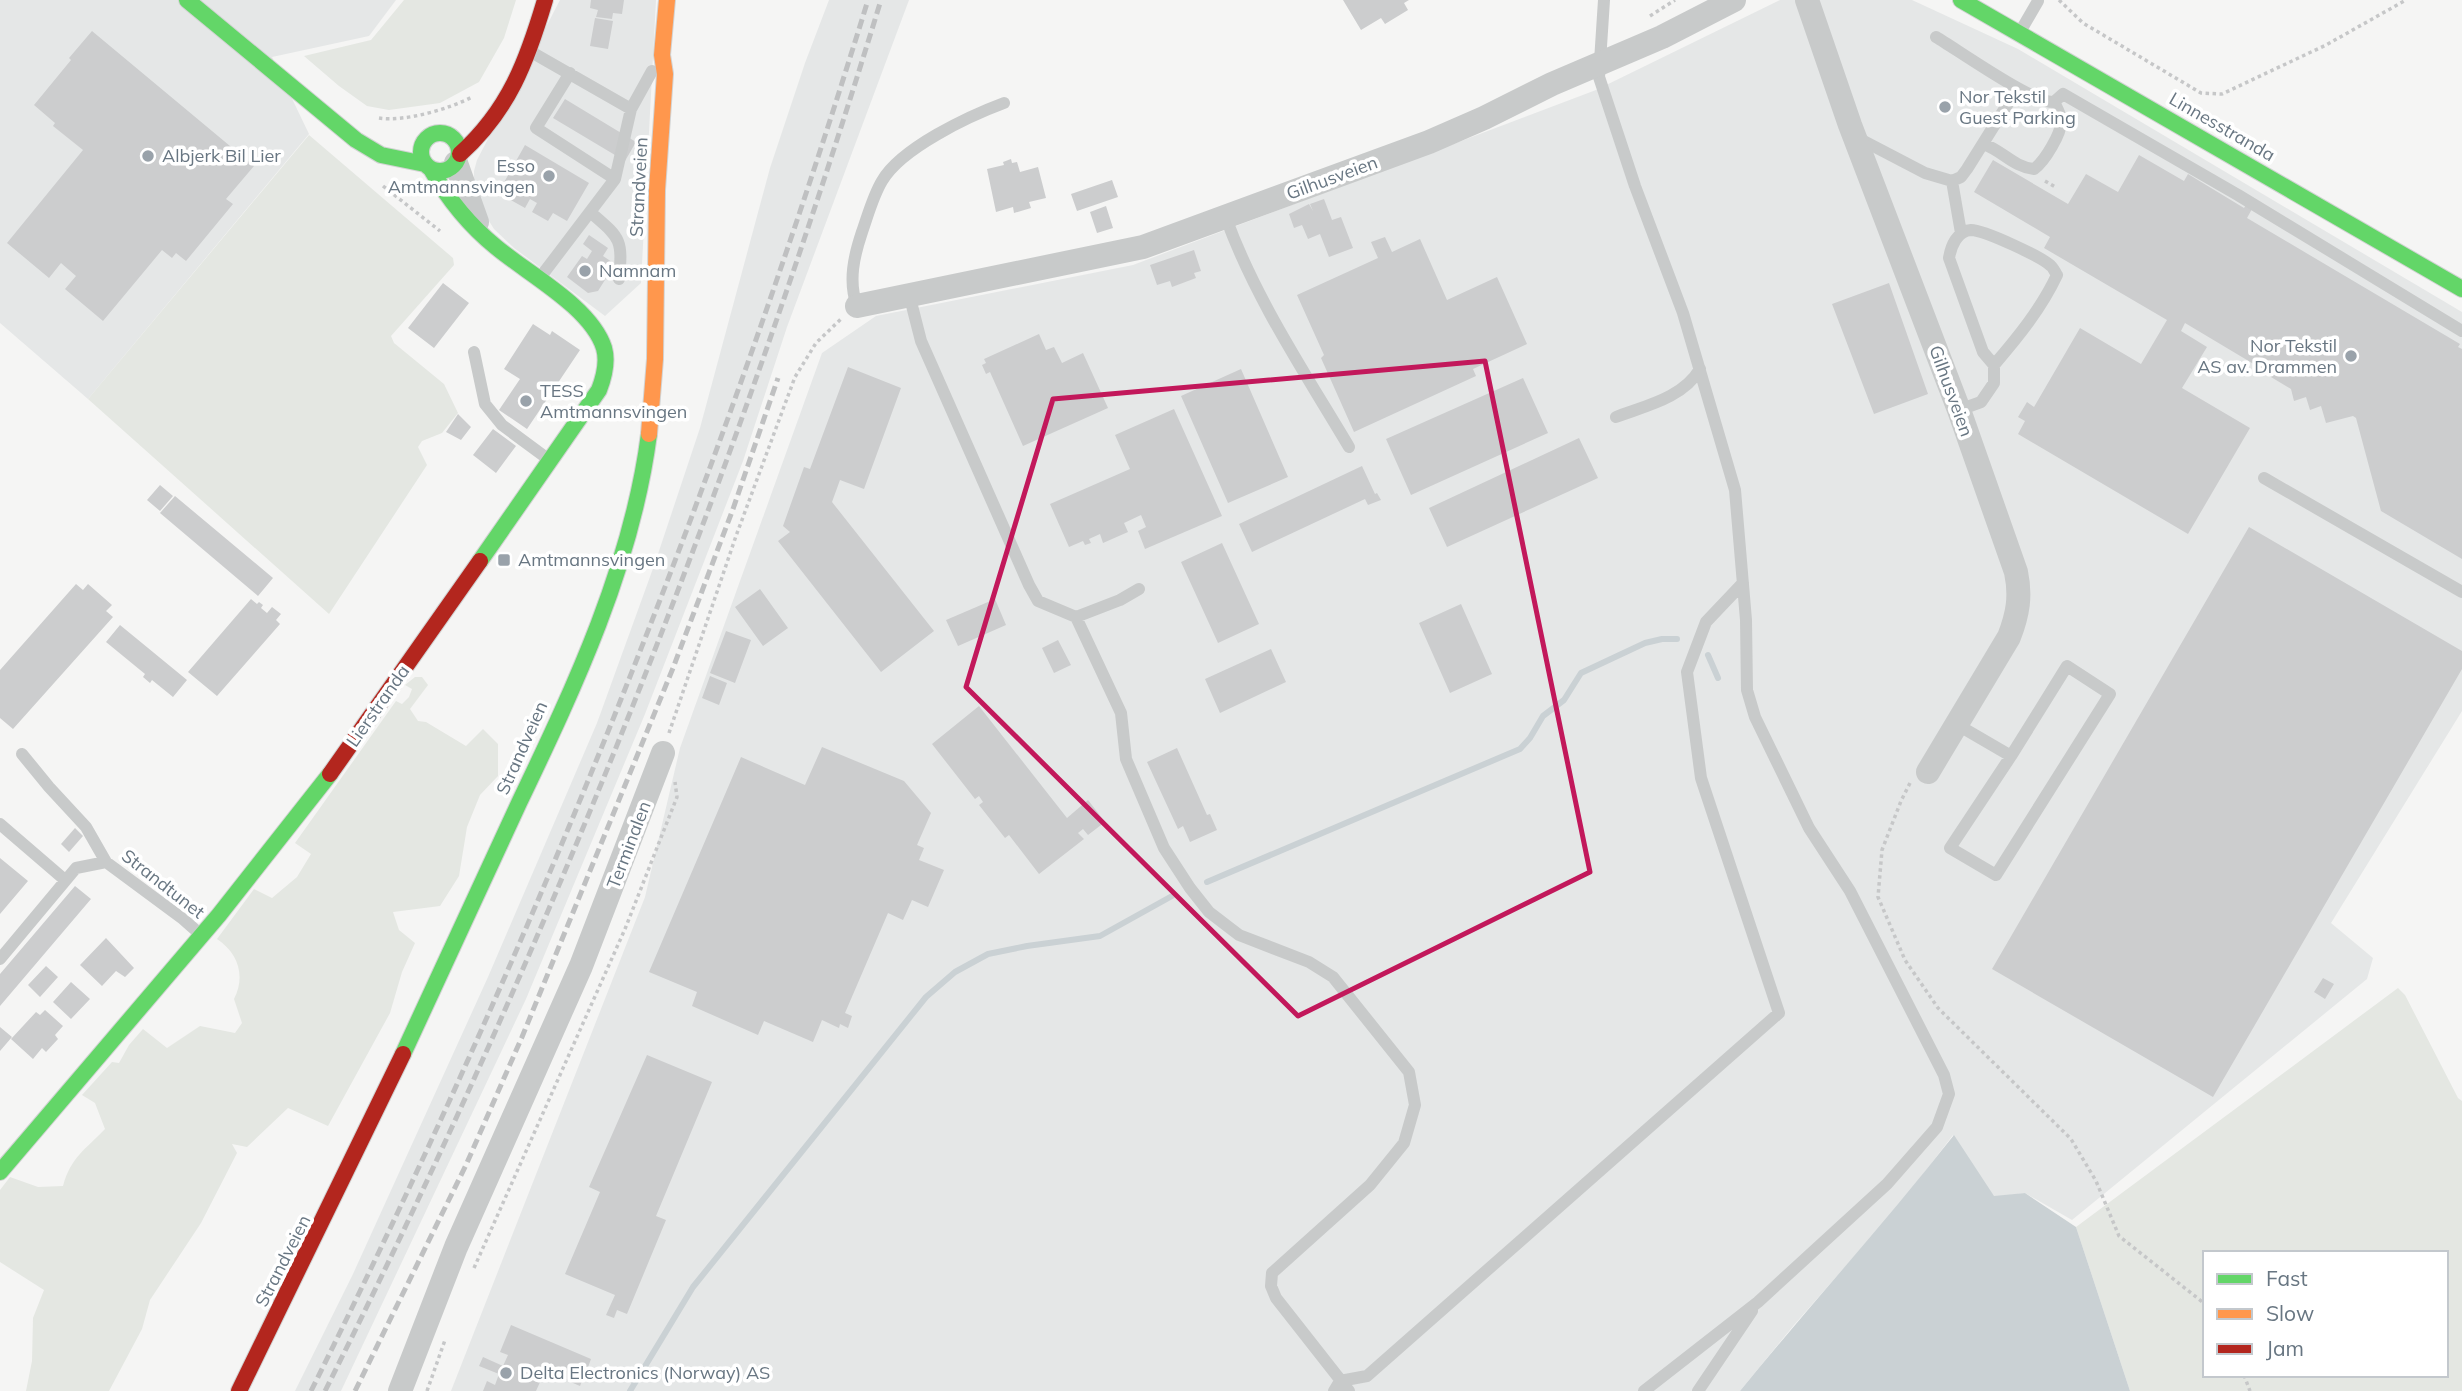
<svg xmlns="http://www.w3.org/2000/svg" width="2462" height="1391" viewBox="0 0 2462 1391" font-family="Mulish,sans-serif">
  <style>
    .built { fill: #e5e7e7 }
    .green { fill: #e4e7e2; fill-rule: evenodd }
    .water { fill: #cad1d4 }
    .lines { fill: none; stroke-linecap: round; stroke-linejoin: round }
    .stream { stroke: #cad1d4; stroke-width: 6 }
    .building { fill: #cccdce }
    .fast-casing { stroke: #d2d3d3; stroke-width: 18 }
    .slow-casing { stroke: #d2d3d3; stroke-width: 18 }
    .jam-casing { stroke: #d2d3d3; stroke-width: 18 }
    .path { stroke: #c6c7c8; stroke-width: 3.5; stroke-dasharray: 3.5 3.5; stroke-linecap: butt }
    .lane { stroke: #c8caca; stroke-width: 12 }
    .street { stroke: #c8caca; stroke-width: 24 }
    .fast { stroke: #63d668; stroke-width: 16 }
    .slow { stroke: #ff974d; stroke-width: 16 }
    .jam { stroke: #b3261e; stroke-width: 16 }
    .rail { stroke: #bfc0c1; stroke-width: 5; stroke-dasharray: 10 5; stroke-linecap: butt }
    .marked { fill: none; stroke: #c2185b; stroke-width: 5; stroke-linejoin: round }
    .poi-dot { fill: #99a2aa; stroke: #fff; stroke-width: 2.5 }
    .labels { text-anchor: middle; stroke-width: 7; stroke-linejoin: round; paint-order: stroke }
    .poi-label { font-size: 18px; fill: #687682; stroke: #fff; text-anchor: start }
    .street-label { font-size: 18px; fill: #687682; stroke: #fff }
  </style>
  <rect width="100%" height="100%" fill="#f5f5f4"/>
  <path class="built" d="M0 0H396L369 36 272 57 309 134 88 399 0 323Z
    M560 0H656L641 283 605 316 514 248 494 229 482 210 474 187V171L477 160Z
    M829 0H909L787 327 743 461 645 714 526 999 341 1391H295L353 1274 488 977 597 723 655 563 700 428 770 168 805 63Z
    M1780 0H1912L2018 49 2462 312V711L2331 923 2373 958 2367 979 2072 1220 2025 1193 1994 1197 1953 1135 1901 1203 1794 1325 1740 1391H451L645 897 680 748 822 353 876 316 1133 265 1596 90Z"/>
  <path class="green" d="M404 0H516L504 38 479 82 440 103 389 110 367 106 339 86 304 56 371 40Z
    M309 135 453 258 454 265 391 336 394 343 444 384 458 413 442 433 422 441 418 447 427 465 329 614 88 399Z
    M415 677H422L428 685 410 709 418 721 426 722 466 746 483 729 498 744V776L480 795 467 827 459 876 440 906 393 912 399 930 415 943 402 972 390 1013 328 1126 288 1108 247 1147 232 1144 237 1153 201 1223 150 1300 142 1329 109 1391H26L32 1361 33 1318 44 1290 0 1262V1190L10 1177 38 1187 63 1186C71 1157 85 1150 105 1129L95 1103 82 1095 112 1062 119 1063 129 1045 143 1029 167 1048 200 1026 235 1033 242 1023 234 999C246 976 238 953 217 939L254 889 272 898 297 877 311 854 295 843 396 701 402 704 409 697 412 689 405 685Z
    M2398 988 2405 995 2458 1098 2462 1101V1391H2130L2076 1227ZM2205 1253H2446V1375H2205Z"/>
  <path class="water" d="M1954 1135 1994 1196 2025 1193 2076 1227 2130 1391H1740C1810 1305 1885 1223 1954 1135Z"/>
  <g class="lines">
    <path class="stream" d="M1708 655 1718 678
      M1207 882 1520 749 1530 738 1543 716 1564 700 1581 673 1645 643 1662 639H1677
      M630 1391 693 1287 926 997 955 972 988 954 1027 946 1100 936 1172 896"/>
  </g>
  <path class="building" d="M591 0H624L622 14 613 13 612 19 596 17 598 10 590 8Z
    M1343 0H1409L1404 3 1408 10 1385 24 1381 18 1361 30Z
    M595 18 613 21 608 49 590 46Z
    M92 31 254 166 226 199 233 204 186 261 176 253 172 258 162 250 103 321 65 289 76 276 61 263 49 278 7 243 83 150 53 126 55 123 34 105 71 60 69 58Z
    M565 99 636 142 625 161 553 118Z
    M525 145 589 183 567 221 553 213 548 221 532 212 537 203 530 199 525 208 498 193Z
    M2139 155 2184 181 2188 174 2244 208 2246 205 2252 209 2247 218 2460 344 2458 347 2462 349V559L2381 511 2356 418 2353 416 2326 423 2321 406 2310 410 2306 397 2294 401 2291 389 2261 371 2262 369 2185 323 2181 331 2207 347 2182 388 2250 428 2188 534 2018 434 2025 421 2018 417 2027 402 2034 407 2080 328 2141 364 2167 320 2044 248 2050 237 1974 192 1993 160 2068 204 2086 174 2118 192Z
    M1011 159 1012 163 1017 162 1020 172 1038 167 1046 198 1029 202 1031 208 1014 213 1013 207 996 212 987 169 1004 165 1003 162Z
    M1112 180 1118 197 1077 211 1071 194Z
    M1324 199 1332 220 1341 217 1353 248 1329 257 1320 234 1308 239 1302 225 1294 228 1289 214 1309 204 1313 211 1310 204Z
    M1106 206 1113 228 1097 233 1090 212Z
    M589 235 608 248 603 256 615 264 598 291 588 293 567 277 582 256 587 259 592 251 583 244Z
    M1385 237 1392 252 1420 239 1447 300 1497 277 1527 344 1473 369 1476 376 1354 432 1321 358 1324 355 1297 295 1378 258 1371 242Z
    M1194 250 1201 271 1194 273 1196 278 1172 287 1170 281 1157 285 1150 265Z
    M443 283 469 303 434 348 408 328Z
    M1889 283 1928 394 1874 414 1832 304Z
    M533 324 550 335 552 331 580 350 527 429 499 410 520 379 504 369Z
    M1039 334 1046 350 1054 347 1062 363 1083 353 1108 408 1023 446 990 372 986 374 982 365 986 363 984 359Z
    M848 367 901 388 864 489 840 480 832 502 934 631 881 672 778 541 790 532 783 526 804 467 810 469Z
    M1241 369 1288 477 1228 503 1181 396Z
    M1523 378 1548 433 1411 495 1386 439Z
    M1174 409 1222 516 1145 549 1138 531 1146 527 1141 515 1124 523 1128 532 1103 543 1100 534 1089 539 1091 543 1085 545 1083 541 1069 547 1050 504 1130 469 1115 435Z
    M458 414 471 427 461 440 446 432Z
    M493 429 516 446 496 473 473 455Z
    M1579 438 1598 478 1447 547 1429 508Z
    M1362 466 1375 494 1377 493 1381 500 1368 505 1365 499 1252 552 1239 524Z
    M160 485 173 496 160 511 147 500Z
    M175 496 273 578 258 596 160 513Z
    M2249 527 2462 651V669L2213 1097 1992 969Z
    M1222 543 1259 624 1218 643 1181 562Z
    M76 584 83 590 88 584 112 605 106 611 113 617 13 729 0 718V670Z
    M760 589 788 628 763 646 735 607Z
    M251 599 257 604 259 602 263 605 261 608 267 613 272 607 281 614 276 620 280 624 217 696 188 672Z
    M995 599 1006 625 958 646 946 620Z
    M1461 604 1492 674 1450 693 1419 623Z
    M120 625 187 680 173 697 152 680 150 683 143 677 145 674 106 642Z
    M726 631 751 640 735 683 710 673Z
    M1058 640 1071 665 1054 673 1042 648Z
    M1271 649 1286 682 1220 713 1205 679Z
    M710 676 727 683 719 705 702 698Z
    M979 706 1067 818 1088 800 1105 822 1088 835 1083 829 1078 833 1084 839 1039 874 1009 835 1005 838 979 805 983 802 979 796 975 799 932 744Z
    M822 747 904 781 931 813 917 845 924 848 919 860 944 870 928 907 912 900 903 920 888 913 845 1013 852 1016 848 1028 840 1024 839 1028 822 1020 813 1042 764 1021 758 1035 692 1006 697 992 649 972 741 757 805 785Z
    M1177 748 1207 815 1210 814 1217 830 1190 842 1183 826 1178 829 1147 762Z
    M75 828 83 836 69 852 61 844Z
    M0 858 28 881 0 914Z
    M75 886 91 899 0 1006V974Z
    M106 938 134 968 125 977 116 971 102 986 80 965Z
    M46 966 58 977 40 997 28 985Z
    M2323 978 2334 984 2325 999 2314 992Z
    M71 982 90 999 71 1019 53 1002Z
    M45 1010 63 1026 55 1035 58 1039 46 1052 42 1048 33 1059 11 1039 36 1012 40 1015Z
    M0 1027 12 1037 0 1051Z
    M647 1055 712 1082 656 1216 666 1220 627 1314 617 1310 614 1318 606 1315 615 1295 565 1274 600 1192 589 1187Z
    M511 1325 591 1359 587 1370 592 1372 594 1376 590 1378 584 1376 580 1386 545 1371 536 1391H483L487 1381 495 1385 499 1374 479 1366 483 1357 503 1366 508 1355 500 1352Z"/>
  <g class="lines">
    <defs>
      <path id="fast" d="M187 0 356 140 381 155 425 164
        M1961 0 2462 289
        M421 152a19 19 0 1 1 38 0a19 19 0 1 1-38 0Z
        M431 169C448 199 469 225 496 247 528 274 591 307 604 348 608 362 604 377 599 390L480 561
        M403 1054C442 970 480 887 519 803 575 686 632 565 649 434
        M0 1172 219 915 330 774"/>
      <path id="slow" d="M649 434 655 359 657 190 665 74 662 55 667 0"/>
      <path id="jam" d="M460 154C509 110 527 61 545 0
        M330 774 480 561
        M239 1391 403 1054"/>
    </defs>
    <use href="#fast" class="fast-casing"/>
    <use href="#slow" class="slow-casing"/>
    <use href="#jam" class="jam-casing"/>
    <path class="path" d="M2059 0 2083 23 2201 93 2222 94 2326 45 2406 0
      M1650 16 1675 0
      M379 118C405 122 449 109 472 97
      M2045 181 2057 188
      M383 186 440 231
      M669 733 736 536 795 377 816 343 842 318
      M1910 783 1901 801 1882 850 1878 897 1905 960 1938 1008 2071 1139 2096 1181 2119 1236 2205 1304
      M474 1268 625 929 677 797 675 782
      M2244 1375 2250 1391
      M427 1391 445 1340"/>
    <path class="lane" d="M1604 0 1599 77 1635 186 1683 313 1735 490 1746 620 1747 690 1755 717 1809 828 1850 891 1944 1075 1949 1094 1937 1127 1887 1184 1758 1302 1644 1391
      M2020 32 2038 1
      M1936 37C1958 50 2034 104 2054 102L2063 94 2238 195 2462 331
      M533 53 631 109
      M1856 137 1925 173 1952 181 1961 177 1967 169 2017 89
      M1983 144C2002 150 2013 167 2034 169 2044 162 2063 132 2061 119 2060 113 2057 108 2054 102
      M615 179 631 109 652 71
      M1952 181 1961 233
      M590 212C620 238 623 238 619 279
      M1226 218C1255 298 1305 373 1349 447
      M539 279 615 179 536 128 570 73
      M909 294 921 341 1029 585 1038 601 1076 617 1120 600 1139 589
      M857 306C848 281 854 256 862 232 868 215 873 196 882 181 901 148 969 116 1004 103
      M474 352 485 404 502 425 548 459
      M1959 410 1981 402 1994 383V365L1983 352 1949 258C1951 246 1957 231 1971 230 1984 230 2042 257 2051 266 2053 267 2056 274 2057 275 2041 309 2018 337 1994 365
      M1616 417C1645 406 1683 398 1700 369
      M2264 478 2462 592
      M1076 617 1121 713 1126 759 1164 848 1190 888 1209 912 1239 935 1309 962 1333 977 1409 1072 1415 1105 1404 1143 1370 1185 1272 1273 1271 1286 1276 1298 1349 1391
      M1956 724 2011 756 2067 666 2110 694 1996 875 1950 848 2011 756
      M22 754 49 787 86 827 106 862
      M0 824 65 880
      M0 959 76 868 106 862 183 919 200 934
      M1334 1391 1340 1381 1367 1376 1779 1013 1701 778 1687 672 1706 622 1743 583
      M1698 1391 1752 1311"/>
    <path class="street" d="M1807 0 1850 125 1959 410 2016 572C2021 596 2018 614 2009 637L1928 772
      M456 163 477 222
      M857 306 1143 247 1429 142 1484 118 1552 84 1662 37 1734 0
      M400 1391 456 1247 581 966 663 753"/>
    <use href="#fast" class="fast"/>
    <use href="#slow" class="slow"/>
    <use href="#jam" class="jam"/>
    <path class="rail" d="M311 1391C534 944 721 477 868 0
      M325 1391C549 945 735 477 881 0
      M355 1391 466 1165 522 1037 673 668 733 509 778 378"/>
  </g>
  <path class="marked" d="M1485 361 1590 872 1298 1016 966 687 1053 399Z"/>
  <g class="poi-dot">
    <circle cx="1945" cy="107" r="7"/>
    <circle cx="148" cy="156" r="7"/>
    <circle cx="549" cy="176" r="7"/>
    <circle cx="585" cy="271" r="7"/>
    <circle cx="2351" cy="356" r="7"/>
    <circle cx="526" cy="401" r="7"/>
    <rect x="497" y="553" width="14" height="14" rx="3.5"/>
    <circle cx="506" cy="1373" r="7"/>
  </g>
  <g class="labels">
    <g class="poi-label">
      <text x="1959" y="103">Nor Tekstil<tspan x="1959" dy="21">Guest Parking</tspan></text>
      <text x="162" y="162">Albjerk Bil Lier</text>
      <text x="535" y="172" text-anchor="end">Esso<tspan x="535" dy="21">Amtmannsvingen</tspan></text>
      <text x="599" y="277">Namnam</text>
      <text x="2337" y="352" text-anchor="end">Nor Tekstil<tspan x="2337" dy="21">AS av. Drammen</tspan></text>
      <text x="540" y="397">TESS<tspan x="540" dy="21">Amtmannsvingen</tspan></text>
      <text x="518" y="566">Amtmannsvingen</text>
      <text x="520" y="1379">Delta Electronics (Norway) AS</text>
    </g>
    <g class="street-label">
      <text transform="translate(2222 127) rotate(30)" y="6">Linnesstranda</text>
      <text transform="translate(1332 178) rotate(-20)" y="6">Gilhusveien</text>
      <text transform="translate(639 187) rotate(-87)" y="6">Strandveien</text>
      <text transform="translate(1951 391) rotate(70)" y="6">Gilhusveien</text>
      <text transform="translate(378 706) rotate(-55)" y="6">Lierstranda</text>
      <text transform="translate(522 748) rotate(-66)" y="6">Strandveien</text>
      <text transform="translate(629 845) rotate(-69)" y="6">Terminalen</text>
      <text transform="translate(163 884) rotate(38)" y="6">Strandtunet</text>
      <text transform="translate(283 1261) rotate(-63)" y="6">Strandveien</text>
    </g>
  </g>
  <rect x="2203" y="1251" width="245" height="126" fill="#ffffff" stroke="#c3c8cd" stroke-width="2"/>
  <rect x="2217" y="1274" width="35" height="10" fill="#63d668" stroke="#c3c8cd" stroke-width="2"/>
  <text x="2266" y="1286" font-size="21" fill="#687682">Fast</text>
  <rect x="2217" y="1309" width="35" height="10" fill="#ff974d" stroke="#c3c8cd" stroke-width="2"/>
  <text x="2266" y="1321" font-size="21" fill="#687682">Slow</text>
  <rect x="2217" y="1344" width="35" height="10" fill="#b3261e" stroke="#c3c8cd" stroke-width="2"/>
  <text x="2266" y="1356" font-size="21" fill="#687682">Jam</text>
</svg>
